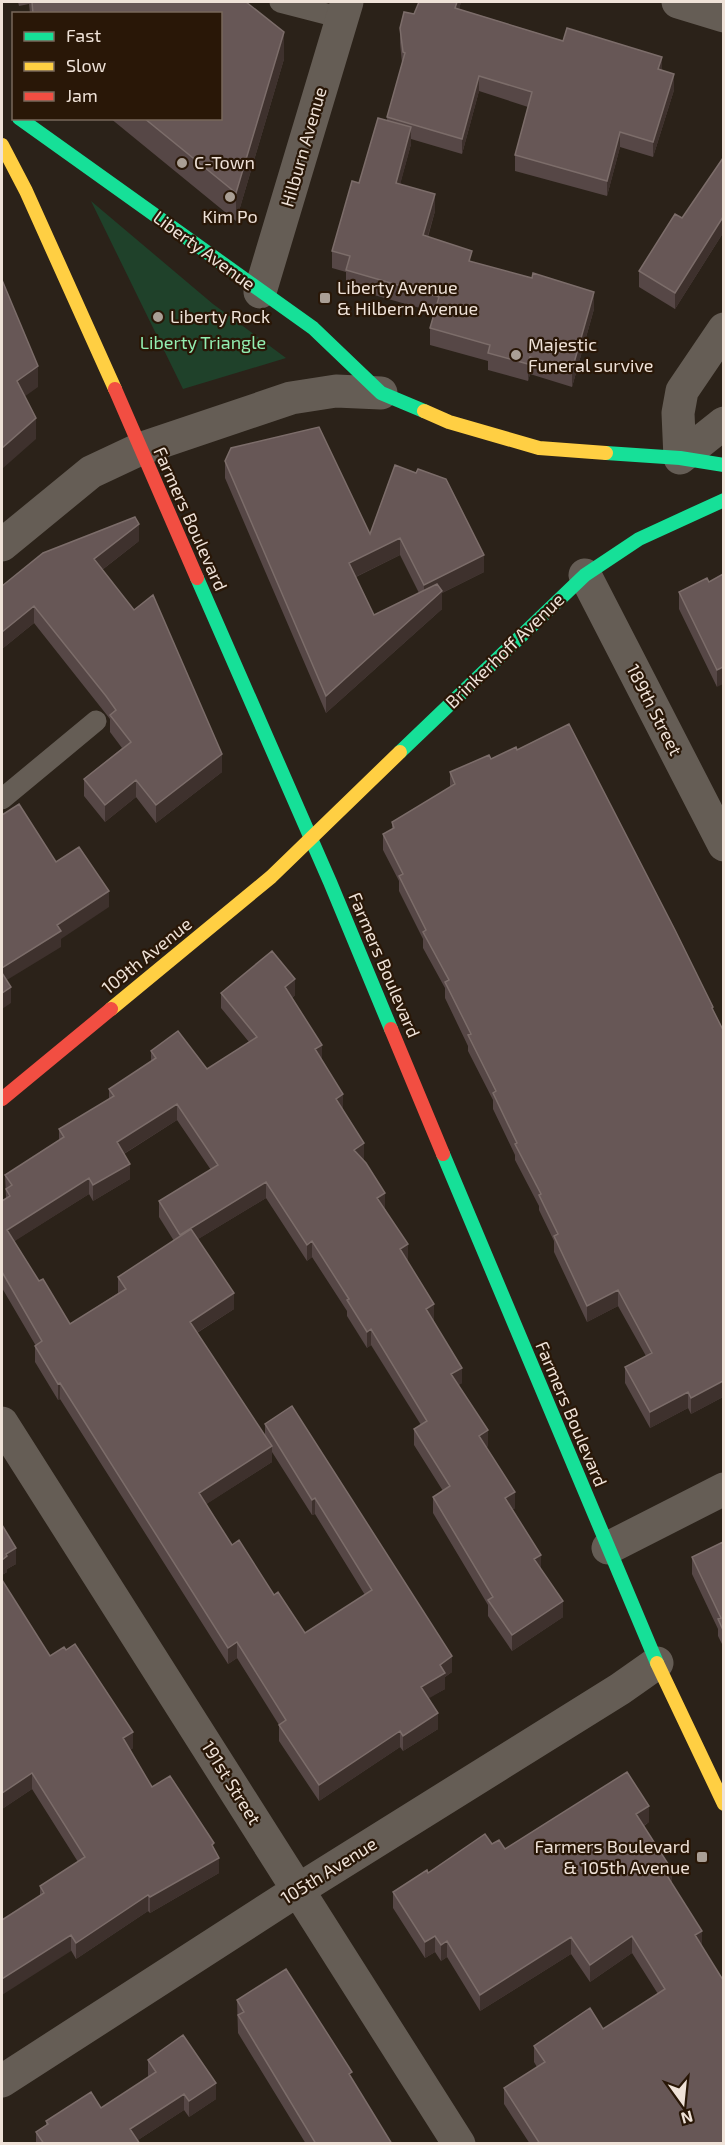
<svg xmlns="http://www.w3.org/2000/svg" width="725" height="2145" viewBox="0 0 725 2145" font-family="'Exo 2',sans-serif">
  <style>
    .green { fill: #1f412a }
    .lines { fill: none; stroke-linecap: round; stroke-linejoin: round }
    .lane { stroke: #655d55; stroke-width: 21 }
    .street { stroke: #655d55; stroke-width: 33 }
    .fast { stroke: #16e098; stroke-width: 14 }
    .slow { stroke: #ffcf43; stroke-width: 14 }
    .jam { stroke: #f24e42; stroke-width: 14 }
    .wall { fill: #564746; fill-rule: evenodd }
    .shaded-wall { fill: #3e312d }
    .building { fill: #675756; stroke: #7c6d6a; stroke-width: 1.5 }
    .poi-dot { fill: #aa9f95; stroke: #291707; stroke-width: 2 }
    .labels { text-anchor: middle; stroke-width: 4.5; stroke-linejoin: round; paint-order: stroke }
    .street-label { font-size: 18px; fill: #efe2d8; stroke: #291707 }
    .poi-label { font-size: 18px; fill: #efe2d8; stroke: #291707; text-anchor: start }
    .park-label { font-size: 18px; fill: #92eeb1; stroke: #291707 }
  </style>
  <rect width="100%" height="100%" fill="#2b2219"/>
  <path class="green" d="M91 201 213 304 286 358 183 389Z"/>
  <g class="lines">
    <path class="lane" d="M280 2 342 18
      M2 799 96 721"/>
    <path class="street" d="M678 2 724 16
      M260 292 347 2
      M680 458 678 413 682 391 724 329
      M680 458 724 423
      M2 545 91 472 140 449 291 398 336 391 381 393
      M585 575 724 845
      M2 1423 459 2144
      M608 1548 724 1489
      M2 2081 298 1890 620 1689 657 1663"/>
    <path class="fast" d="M19 118 313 328 381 393 424 411
      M606 453 680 458 724 465
      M197 578 330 882 391 1029
      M400 752 585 575 639 539 724 500
      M443 1154 657 1663"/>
    <path class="slow" d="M2 145 26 191 115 389
      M424 411 449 422 539 448 606 453
      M111 1009 271 877 400 752
      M657 1663 724 1804"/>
    <path class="jam" d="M115 389 197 578
      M391 1029 443 1154
      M2 1099 111 1009"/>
  </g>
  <path class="wall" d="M18 2H246L284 59 236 221 110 118H220V14H30L29 4 19 6Z
    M461 2 459 9 662 71 674 90 653 157 620 147 607 196 515 171V155L528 107 479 91 462 154 411 139V144L400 184 435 211 428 237 472 262 594 309 572 387 530 374 528 381 488 370V361L430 345V328L434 312 346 287V272L332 268V251L359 183 387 121V117L402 63 400 43V28L414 14Z
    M723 145V233L675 309 639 287V271L682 218 723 159Z
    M225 461 370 534 395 465 484 572 442 593V609L326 713 225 478ZM400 555 419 593 374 615 356 577Z
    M139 541 102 570 222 772 156 823 136 797 105 822 84 796V779L122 748 110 732V719L34 623 2 649V586Z
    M723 574 717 687 679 609V592L709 582Z
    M517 750 713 1011 723 1030V1397L691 1414 688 1408 650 1428 625 1383V1367L646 1356 618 1306 587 1322 554 1252V1241L539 1210V1206L515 1160V1155L493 1109V1100L468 1051V1046L445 998V988L423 948V939L399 891V881L383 850V834L392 830V822L450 787V772L491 759Z
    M221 993 295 995 292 998 322 1061 343 1109V1110L364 1159 363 1160 408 1260H407L434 1320 433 1321 462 1383 458 1385 488 1446 486 1447 515 1508 512 1510 563 1617 512 1651 488 1616V1605L433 1513V1497L443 1491 414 1445V1429L421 1425 371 1345 367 1348 347 1316V1311L312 1257 307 1261 266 1198 198 1239 234 1309 197 1333 265 1435V1424L452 1672 445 1677V1689L428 1698 438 1729 403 1751 400 1747 319 1801 279 1741V1725L237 1658 228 1664 60 1399 58 1400 35 1362V1346H36L2 1288V1201L6 1199 5 1175 59 1140V1129L109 1099V1089L151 1061V1051L207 1069 249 1042 221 1008ZM177 1120 211 1170 159 1201V1217L174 1241 118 1277V1293L70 1324 39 1281 14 1241 89 1194 93 1201 130 1179 124 1154ZM272 1452 312 1515 315 1514 365 1595 305 1633 274 1595 232 1545 206 1504 272 1462Z
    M2 1525 16 1564 7 1569V1572L2 1575V1580L50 1656 133 1748 130 1750 152 1787 214 1848 219 1873 150 1913 148 1911 76 1959 40 1896V1886L78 1862 32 1789 2 1809Z
    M723 1542V1646L718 1636V1629L692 1574V1557Z
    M649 1822 644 1826 702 1946 723 2144H530L504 2104V2088L537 2067 534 2062V2046L603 2029 658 1994 632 1953 590 1982 571 1954 480 2011 447 1957 441 1961 435 1952 425 1958 393 1908V1892L428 1873 492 1844 505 1849Z
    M237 2000 352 2079 392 2144H306L238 2033Z
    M148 2060 216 2099 189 2117 184 2110 138 2140 140 2144H36V2132L46 2125V2121L101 2108 149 2077 148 2076Z"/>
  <path class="shaded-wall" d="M457 2H461L455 24V8Z
    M284 32V59L236 221V193Z
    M662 57V73L658 69Z
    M674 74V90L653 157V142Z
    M479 76V91L462 154V139Z
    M411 127V144L396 200V183Z
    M620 132V147L607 196V181Z
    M435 194V211L423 252V235Z
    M723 217V233L675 309V293Z
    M594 292V309L572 387V370Z
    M530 357V374L528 381V364Z
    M38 366V387L17 402V381Z
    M36 418V439L2 469V448Z
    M139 524V541L94 576V559Z
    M400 538V555L349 580V563Z
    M484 555V572L442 593V609L326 713V696L424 603V585Z
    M34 606V623L2 649V632Z
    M723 667V684L717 687V670Z
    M222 754V772L156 823V805Z
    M136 780V797L105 822V805Z
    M109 891V907L61 939V947L2 983V968L57 925Z
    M295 979V995L285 1003V987Z
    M11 987V1003L2 1009V993Z
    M322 1045V1060L315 1049Z
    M343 1094V1109L336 1115V1099Z
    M177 1104V1120L117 1158V1142Z
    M364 1143V1159L354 1165V1150Z
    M130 1164V1179L93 1201V1185Z
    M89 1178V1194L7 1246V1230Z
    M266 1182V1198L180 1250V1235Z
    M385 1193V1208L377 1214V1198Z
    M312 1241V1257L307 1261V1245Z
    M408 1244V1260L400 1265V1249Z
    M618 1290V1306L587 1322V1306Z
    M234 1293V1309L190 1337V1322Z
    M434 1304V1320L426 1325V1309Z
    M371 1329V1345L367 1348V1332Z
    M462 1368V1383L451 1390V1374Z
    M723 1381V1397L691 1414V1398Z
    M60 1383V1399L58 1400V1384Z
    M688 1392V1408L650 1428V1412Z
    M488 1430V1446L479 1452V1436Z
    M272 1446V1462L199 1509V1493Z
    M515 1492V1508L505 1514V1498Z
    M315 1498V1514L312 1515V1500Z
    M16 1548V1564L7 1569V1572L2 1575V1586V1560L6 1554Z
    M541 1555V1571L534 1559Z
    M563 1601V1617L512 1651V1635Z
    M237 1642V1658L228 1664V1648Z
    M452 1656V1672L445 1677V1689L421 1703V1687L440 1665Z
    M438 1713V1729L403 1751V1736Z
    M400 1731V1747L319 1801V1785Z
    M133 1732V1748L123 1754V1738Z
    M32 1773V1789L2 1809V1793Z
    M649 1806V1822L636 1830V1814Z
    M219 1858V1873L150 1913V1897Z
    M672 1870V1887L666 1874Z
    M148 1895V1911L76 1959V1943Z
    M702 1931V1947L695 1935Z
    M71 1935V1951L2 1995V1979Z
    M435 1936V1952L425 1958V1942Z
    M632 1936V1953L590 1982V1965Z
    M571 1937V1954L480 2011V1995Z
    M447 1941V1957L441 1961V1945Z
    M216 2083V2099L189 2117V2101Z
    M184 2094V2110L132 2144 130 2129Z"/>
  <path class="building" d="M32 2H246L284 32 236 193 144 118H220V14H33Z
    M419 2H457L455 8 563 41 567 28 662 57 658 69 674 74 653 142 620 132 607 181 515 155 532 92 479 76 462 139 387 117 405 53 403 52 400 28 404 12 414 14Z
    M378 118 411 127 396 183 435 194 423 235 472 251 469 261 532 278 533 273 594 292 572 370 530 357 528 364 488 353 490 345 430 328 439 297 346 270 350 256 332 251 352 181 359 183Z
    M723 158V217L675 293 639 271 675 214 682 218Z
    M2 280 38 366 17 381 36 418 2 448Z
    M319 427 370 534 395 465 416 473 418 469 446 479 484 555 424 585 400 538 349 563 374 615 437 584 442 591 326 696 225 461 231 448Z
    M135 517 139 524 94 559 134 610 153 595 222 754 156 805 136 780 105 805 84 779 131 742 110 715 116 710 106 696 34 606 2 632V586L43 553Z
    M723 574V667L717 670 679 592 707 578 709 582Z
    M569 724 675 930 713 1007 712 1008 723 1030V1381L691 1398 688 1392 650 1412 625 1367 652 1353 618 1290 587 1306 554 1236 558 1234 539 1195 541 1194 515 1144 517 1143 493 1093 496 1091 468 1035 471 1034 445 982 449 980 423 932 426 930 399 876 403 874 383 834 394 828 392 822 455 784 450 772 489 755 491 759 516 747 517 750Z
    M19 804 56 862 79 847 109 891 57 925 61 931 2 968V815Z
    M272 951 295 979 285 987 322 1045 315 1049 343 1094 336 1099 364 1143 354 1150 366 1163 385 1193 377 1198 408 1244 400 1249 434 1304 426 1309 462 1368 451 1374 488 1430 479 1436 515 1492 505 1498 541 1555 534 1559 563 1601 512 1635 488 1600 493 1597 433 1497 450 1486 414 1429 427 1421 371 1329 367 1332 347 1300 349 1299 312 1241 307 1245 266 1182 180 1235 159 1201 218 1165 177 1104 117 1142 130 1164 93 1185 89 1178 7 1230 39 1281 43 1279 70 1324 126 1289 118 1277 191 1229 234 1293 190 1322 272 1446 199 1493 232 1545 239 1540 274 1595 278 1592 305 1633 372 1590 315 1498 312 1500 265 1424 292 1406 452 1656 440 1665 445 1673 421 1687 438 1713 403 1736 400 1731 319 1785 279 1725 286 1720 237 1642 228 1648 60 1383 58 1384 35 1346 42 1341 2 1272V1201L10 1196 6 1189 12 1185 5 1175 64 1137 59 1129 114 1096 109 1089 156 1058 151 1051 178 1031 207 1069 257 1037 221 993Z
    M2 973 11 987 2 993Z
    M2 1525 16 1548 6 1554 7 1556 2 1560Z
    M723 1542V1630L718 1619 721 1618 692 1557Z
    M2 1580 50 1656 64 1647 66 1650 75 1644 133 1732 123 1738 152 1787 170 1776 214 1843 212 1845 219 1858 150 1897 148 1895 76 1943 71 1935 2 1979V1920L44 1893 40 1886 85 1857 32 1773 2 1793Z
    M627 1772 649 1806 636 1814 672 1870 666 1874 702 1931 695 1935 723 1980V2144H540L504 2088 545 2062 534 2046 590 2008 603 2029 665 1989 632 1936 590 1965 571 1937 480 1995 447 1941 441 1945 435 1936 425 1942 393 1892 427 1870 428 1873 485 1834 492 1844 499 1840 505 1849Z
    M286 1969 352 2072 349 2074 392 2144H316L238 2015 244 2012 237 2000Z
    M183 2035 216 2083 189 2101 184 2094 130 2129 140 2144H44L36 2132 48 2124 46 2121 91 2092 101 2108 156 2072 148 2060Z"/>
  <g class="poi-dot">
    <circle cx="182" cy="163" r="6"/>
    <circle cx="230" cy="197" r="6"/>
    <rect x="319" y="292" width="12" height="12" rx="3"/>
    <circle cx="158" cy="317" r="6"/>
    <circle cx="516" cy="355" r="6"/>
    <rect x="696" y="1851" width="12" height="12" rx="3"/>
  </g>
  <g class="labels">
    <g class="street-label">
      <text transform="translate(304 147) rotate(-74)" y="6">Hilburn Avenue</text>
      <text transform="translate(204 251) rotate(36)" y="6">Liberty Avenue</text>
      <text transform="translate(190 519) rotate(66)" y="6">Farmers Boulevard</text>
      <text transform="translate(505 651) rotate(-44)" y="6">Brinkerhoff Avenue</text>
      <text transform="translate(654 710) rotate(63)" y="6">189th Street</text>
      <text transform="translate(147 956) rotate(-39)" y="6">109th Avenue</text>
      <text transform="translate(384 965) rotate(67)" y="6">Farmers Boulevard</text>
      <text transform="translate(571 1414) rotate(67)" y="6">Farmers Boulevard</text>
      <text transform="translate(231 1783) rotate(58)" y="6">191st Street</text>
      <text transform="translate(329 1871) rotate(-32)" y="6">105th Avenue</text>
    </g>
    <g class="poi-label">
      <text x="194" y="169">C-Town</text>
      <text x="230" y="223" text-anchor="middle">Kim Po</text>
      <text x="337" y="294">Liberty Avenue<tspan x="337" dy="21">&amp; Hilbern Avenue</tspan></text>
      <text x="170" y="323">Liberty Rock</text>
      <text x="528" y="351">Majestic<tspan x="528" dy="21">Funeral survive</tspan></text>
      <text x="690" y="1853" text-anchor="end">Farmers Boulevard<tspan x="690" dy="21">&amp; 105th Avenue</tspan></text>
    </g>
    <g class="park-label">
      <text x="203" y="349">Liberty Triangle</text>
    </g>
  </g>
  <rect width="725" height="2145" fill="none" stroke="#efe2d8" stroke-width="6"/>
  <rect x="12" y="12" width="210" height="108" fill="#291707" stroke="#78685b" stroke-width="1.5"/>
  <rect x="24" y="32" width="30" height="9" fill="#16e098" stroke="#78685b" stroke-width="1.5"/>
  <text x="66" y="42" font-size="18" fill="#efe2d8">Fast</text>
  <rect x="24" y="62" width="30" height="9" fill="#ffcf43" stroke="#78685b" stroke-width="1.5"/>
  <text x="66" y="72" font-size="18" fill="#efe2d8">Slow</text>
  <rect x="24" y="92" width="30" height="9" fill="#f24e42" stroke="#78685b" stroke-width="1.5"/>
  <text x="66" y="102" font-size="18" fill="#efe2d8">Jam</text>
  <g transform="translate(683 2103) rotate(165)" stroke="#291707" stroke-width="4.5" paint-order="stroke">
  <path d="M0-4.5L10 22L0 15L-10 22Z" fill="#efe2d8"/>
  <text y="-9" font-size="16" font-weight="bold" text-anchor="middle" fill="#efe2d8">N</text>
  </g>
</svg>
